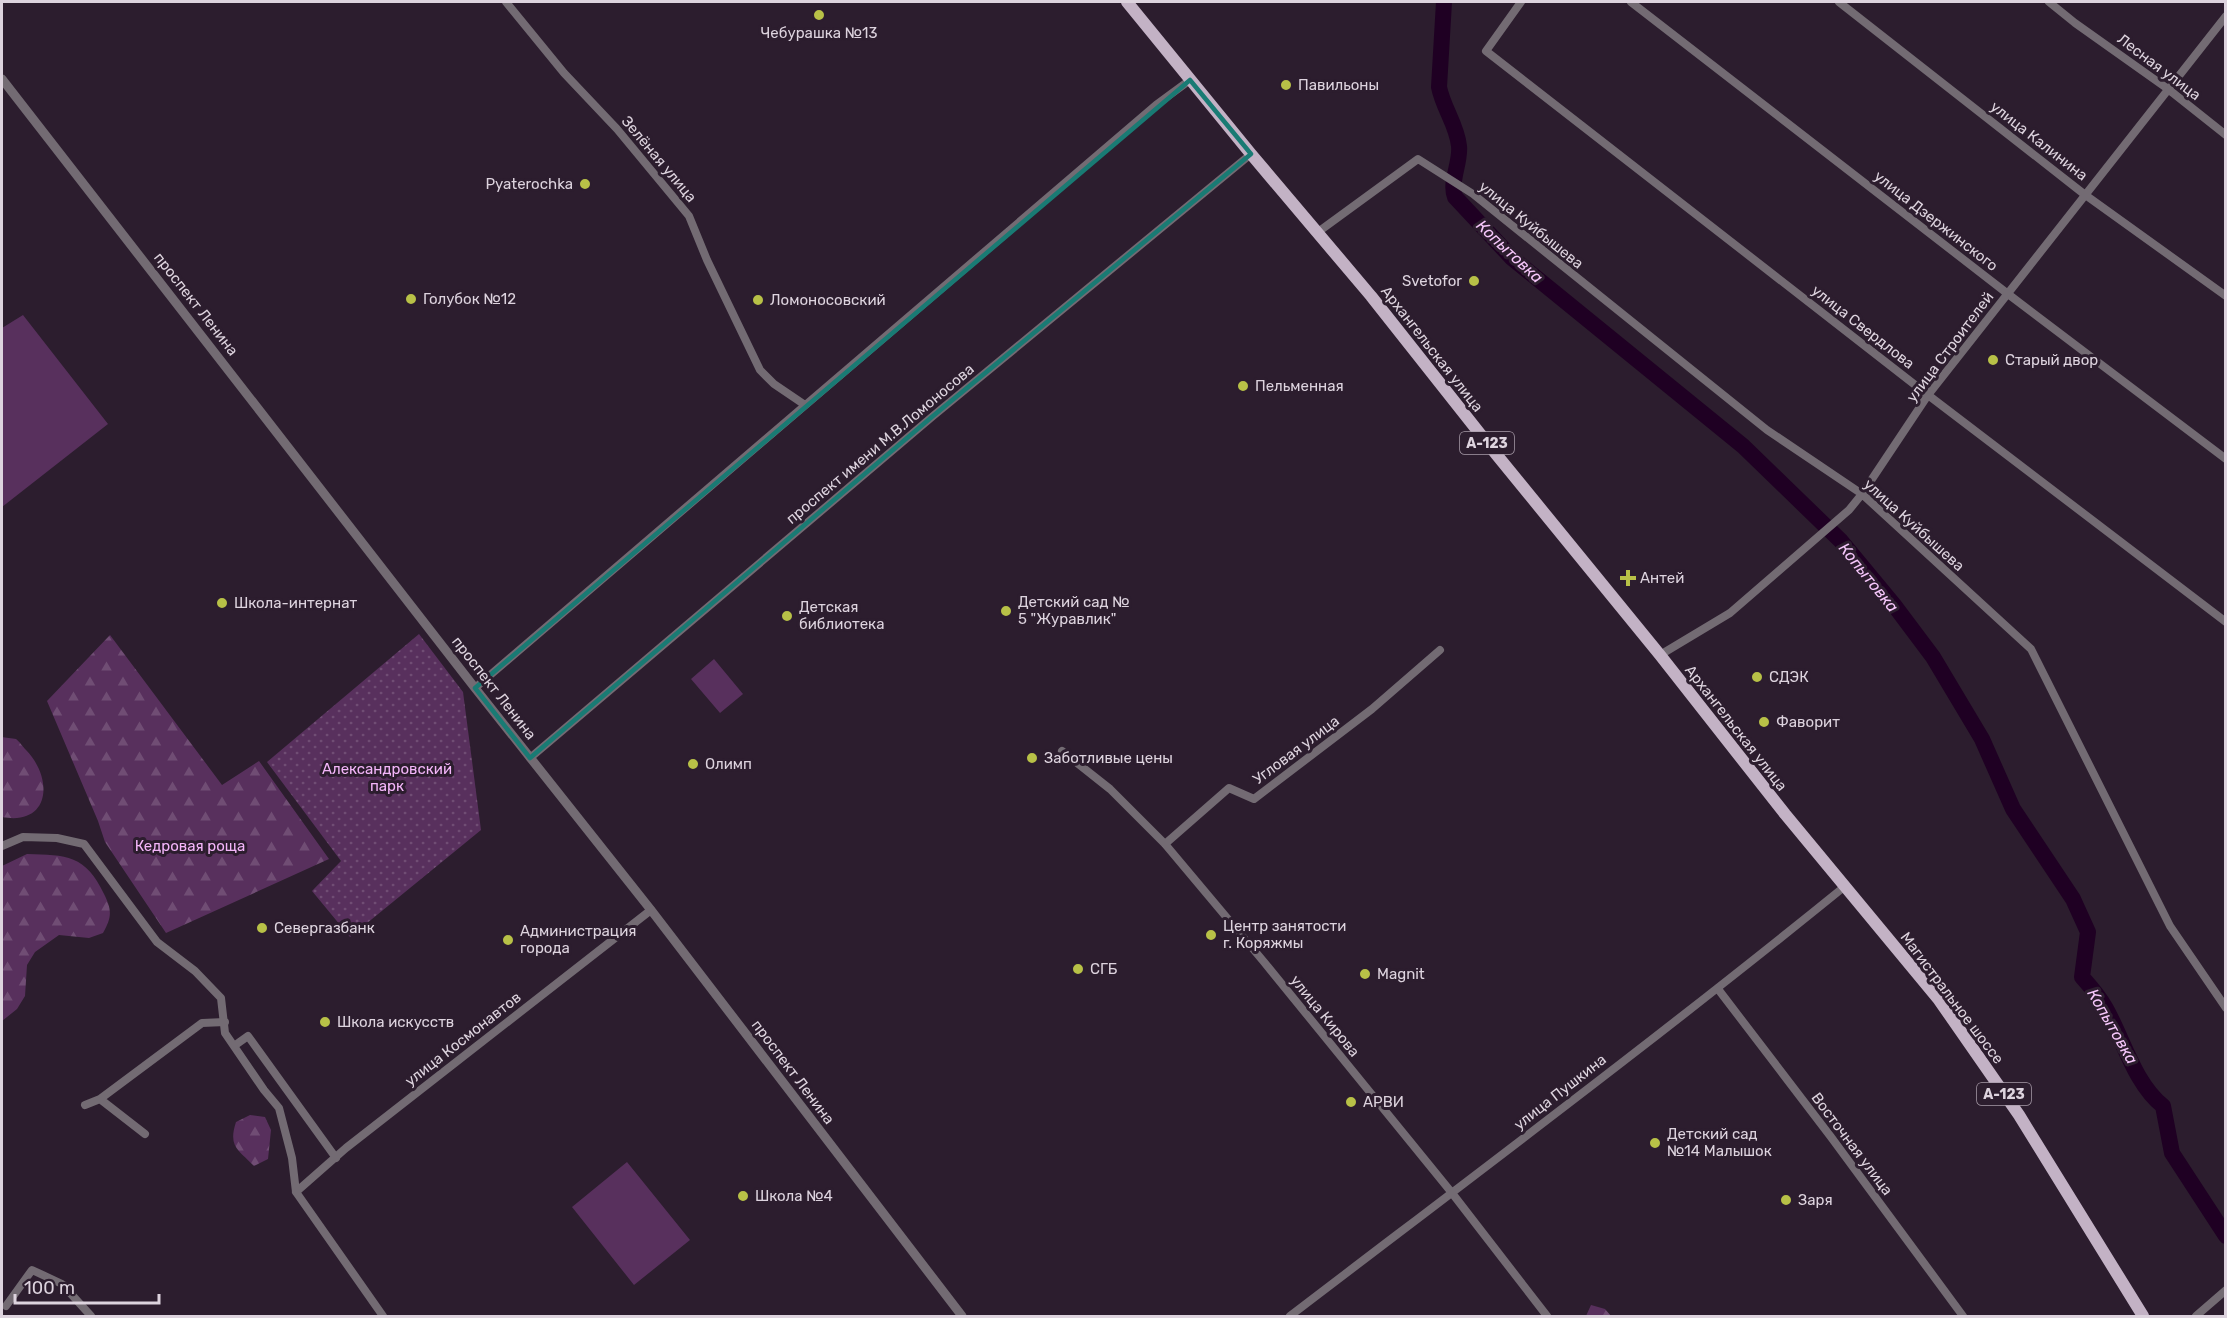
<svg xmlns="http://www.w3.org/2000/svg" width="2227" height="1318" viewBox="0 0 2227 1318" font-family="Rubik,sans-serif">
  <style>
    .green { fill: url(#green-dots) }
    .forest { fill: url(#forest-firs) }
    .pitch { fill: #58305d }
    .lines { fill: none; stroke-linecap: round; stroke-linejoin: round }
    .river { stroke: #1f0023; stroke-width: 16 }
    .minor { stroke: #736b73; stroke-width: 8 }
    .tertiary { stroke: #736b73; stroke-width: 9 }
    .primary { stroke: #c3b2c5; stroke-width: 12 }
    .marked { fill: none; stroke: #197b74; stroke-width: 4.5; stroke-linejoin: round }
    .poi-dot { fill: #b8c147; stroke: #2c1d2e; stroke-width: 2 }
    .labels { text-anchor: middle; stroke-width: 6; stroke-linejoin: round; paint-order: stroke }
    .shield { fill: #2c1d2e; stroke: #a89ca9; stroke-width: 1.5 }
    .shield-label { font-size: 14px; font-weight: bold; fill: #ddd3de }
    .poi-label { font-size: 15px; fill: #ddd3de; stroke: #2c1d2e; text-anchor: start }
    .street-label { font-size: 15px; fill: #ddd3de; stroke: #2c1d2e }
    .park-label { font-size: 15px; fill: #f3b5f9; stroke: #2c1d2e }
    .water-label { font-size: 16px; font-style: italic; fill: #f6c7fb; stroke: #2c1d2e }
  </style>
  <defs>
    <pattern id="green-dots" width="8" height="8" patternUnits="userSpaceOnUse" patternTransform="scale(1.5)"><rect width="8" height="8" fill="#58305d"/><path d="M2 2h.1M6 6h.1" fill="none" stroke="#704d74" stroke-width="1.8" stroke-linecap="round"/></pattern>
    <pattern id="forest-firs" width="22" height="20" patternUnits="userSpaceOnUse" patternTransform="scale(1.5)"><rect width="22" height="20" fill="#58305d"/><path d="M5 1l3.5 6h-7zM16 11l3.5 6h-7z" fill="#704d74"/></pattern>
  </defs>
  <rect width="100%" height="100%" fill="#2c1d2e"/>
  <path class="green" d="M419 634 463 692 481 830 350 937 312 891 341 861 267 762Z"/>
  <path class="forest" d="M110 635 222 785 259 761 329 859 166 933 105 842 98 821 47 701Z
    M2 737C5 738 12 738 16 739 19 741 23 747 26 750 54 779 50 826 2 817Z
    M27 854C66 855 86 855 104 894 112 910 112 917 103 933L89 938 59 935 35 952 27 965 25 996 17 1009 2 1021V866Z
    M250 1115 265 1117 271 1130 268 1159 254 1166C238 1149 228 1147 236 1122Z
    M1591 1305 1605 1309 1611 1316H1586Z"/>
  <path class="pitch" d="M23 315 108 424 2 507V328Z
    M714 659 743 694 720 713 691 679Z
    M627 1162 690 1240 634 1285 572 1207Z"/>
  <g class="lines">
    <path class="river" d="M1444 2 1439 87C1443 108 1457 125 1459 146 1461 162 1449 183 1455 197L1512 258 1743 446 1841 541 1894 605 1933 657 1982 739 2013 809 2073 899 2088 932 2082 977C2090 986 2099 996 2105 1007 2123 1038 2134 1083 2163 1106L2172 1153 2226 1236"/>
    <path class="minor" d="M506 2 564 73 617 129 689 216 707 260 760 370 774 384 805 405
      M1521 2 1486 51 1928 395 2226 622
      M1631 2 2008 294 2226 459
      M1839 2 2084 194 2226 296
      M2049 2 2075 23 2168 89 2226 135
      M1318 232 1418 159 1473 194 1767 430 1862 494 2031 649 2170 926 2226 1008
      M1660 655 1730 613 1849 510 1862 494 1928 395 2226 16
      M475 688 1156 105 1190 80
      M1062 751 1110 789 1165 844 1264 962 1452 1193 1547 1316
      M530 758 933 416 1251 154
      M1165 844 1229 788 1254 799 1372 709 1440 650
      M2 846 23 837 57 838 84 844 157 942 195 971 221 998 225 1033 264 1090 279 1108 292 1158 296 1192 383 1316
      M1718 989 1831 1137 1963 1316
      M234 1046 248 1036 336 1158
      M100 1099 202 1023 225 1022
      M85 1105 100 1099 145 1134
      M296 1192 346 1148 651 910
      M6 1306 32 1270 62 1284 91 1316
      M1290 1316C1476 1174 1663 1034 1844 887
      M2196 1316 2226 1290"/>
    <path class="tertiary" d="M2 79 475 688 651 910 962 1316"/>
    <path class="primary" d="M1127 2 1251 154 1371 296 1496 454 1660 655 1785 814 1939 1000 2019 1115 2143 1316"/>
  </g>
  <path class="marked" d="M1190 80 1251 154 933 416 530 758 475 688Z"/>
  <g class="poi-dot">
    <circle cx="819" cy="15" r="6"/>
    <circle cx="1286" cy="85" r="6"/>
    <circle cx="585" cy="184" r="6"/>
    <circle cx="1474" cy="281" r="6"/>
    <circle cx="411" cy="299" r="6"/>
    <circle cx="758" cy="300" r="6"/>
    <circle cx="1993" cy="360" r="6"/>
    <circle cx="1243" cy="386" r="6"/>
    <path d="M1625 569h6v6h6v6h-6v6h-6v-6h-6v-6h6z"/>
    <circle cx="222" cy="603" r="6"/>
    <circle cx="1006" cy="611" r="6"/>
    <circle cx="787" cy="616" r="6"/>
    <circle cx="1757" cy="677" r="6"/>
    <circle cx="1764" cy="722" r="6"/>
    <circle cx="1032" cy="758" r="6"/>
    <circle cx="693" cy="764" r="6"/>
    <circle cx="262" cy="928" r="6"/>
    <circle cx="1211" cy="935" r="6"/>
    <circle cx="508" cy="940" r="6"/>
    <circle cx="1078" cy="969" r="6"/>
    <circle cx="1365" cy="974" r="6"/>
    <circle cx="325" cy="1022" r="6"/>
    <circle cx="1351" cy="1102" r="6"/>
    <circle cx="1655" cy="1143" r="6"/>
    <circle cx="743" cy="1196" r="6"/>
    <circle cx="1786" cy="1200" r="6"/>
  </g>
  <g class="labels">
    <g class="shield">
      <rect x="1460" y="432" width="54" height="22" rx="4.5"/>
      <rect x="1977" y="1083" width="54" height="22" rx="4.5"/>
    </g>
    <g class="shield-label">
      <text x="1487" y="448">А-123</text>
      <text x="2004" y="1099">А-123</text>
    </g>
    <g class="poi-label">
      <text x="819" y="38" text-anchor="middle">Чебурашка №13</text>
      <text x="1298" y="90">Павильоны</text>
      <text x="573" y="189" text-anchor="end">Pyaterochka</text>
      <text x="1462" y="286" text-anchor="end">Svetofor</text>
      <text x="423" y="304">Голубок №12</text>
      <text x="770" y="305">Ломоносовский</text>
      <text x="2005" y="365">Старый двор</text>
      <text x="1255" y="391">Пельменная</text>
      <text x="1640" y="583">Антей</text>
      <text x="1018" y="607">Детский сад №<tspan x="1018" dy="17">5 "Журавлик"</tspan></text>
      <text x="234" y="608">Школа-интернат</text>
      <text x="799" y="612">Детская<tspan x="799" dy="17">библиотека</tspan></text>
      <text x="1769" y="682">СДЭК</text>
      <text x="1776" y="727">Фаворит</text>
      <text x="1044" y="763">Заботливые цены</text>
      <text x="705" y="769">Олимп</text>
      <text x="1223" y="931">Центр занятости<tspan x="1223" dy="17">г. Коряжмы</tspan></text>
      <text x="274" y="933">Севергазбанк</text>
      <text x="520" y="936">Администрация<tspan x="520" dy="17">города</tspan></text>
      <text x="1090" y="974">СГБ</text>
      <text x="1377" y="979">Magnit</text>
      <text x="337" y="1027">Школа искусcтв</text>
      <text x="1363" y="1107">АРВИ</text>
      <text x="1667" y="1139">Детский сад<tspan x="1667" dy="17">№14 Малышок</tspan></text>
      <text x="755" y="1201">Школа №4</text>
      <text x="1798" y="1205">Заря</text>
    </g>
    <g class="street-label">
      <text transform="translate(2159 67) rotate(37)" y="5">Лесная улица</text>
      <text transform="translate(2039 141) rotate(38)" y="5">улица Калинина</text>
      <text transform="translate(659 159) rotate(50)" y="5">Зелёная улица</text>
      <text transform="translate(1936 221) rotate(38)" y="5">улица Дзержинского</text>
      <text transform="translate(1531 225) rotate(39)" y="5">улица Куйбышева</text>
      <text transform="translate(196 304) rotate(52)" y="5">проспект Ленина</text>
      <text transform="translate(1863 327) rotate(38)" y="5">улица Свердлова</text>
      <text transform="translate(1950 347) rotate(-53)" y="5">улица Строителей</text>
      <text transform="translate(1432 349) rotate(52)" y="5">Архангельская улица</text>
      <text transform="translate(880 444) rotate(-40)" y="5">проспект имени М.В.Ломоносова</text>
      <text transform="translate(1914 525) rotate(42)" y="5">улица Куйбышева</text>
      <text transform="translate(494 688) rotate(52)" y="5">проспект Ленина</text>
      <text transform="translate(1736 728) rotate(52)" y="5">Архангельская улица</text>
      <text transform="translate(1296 750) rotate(-37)" y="5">Угловая улица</text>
      <text transform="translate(1952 998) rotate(53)" y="5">Магистральное шоссе</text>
      <text transform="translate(1325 1016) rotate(51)" y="5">улица Кирова</text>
      <text transform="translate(463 1039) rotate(-38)" y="5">улица Космонавтов</text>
      <text transform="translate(793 1072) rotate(53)" y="5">проспект Ленина</text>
      <text transform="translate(1560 1092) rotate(-38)" y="5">улица Пушкина</text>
      <text transform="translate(1852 1144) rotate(53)" y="5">Восточная улица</text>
    </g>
    <g class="park-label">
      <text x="387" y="774">Александровский<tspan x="387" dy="17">парк</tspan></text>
      <text x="190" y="851">Кедровая роща</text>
    </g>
    <g class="water-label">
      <text transform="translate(1510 251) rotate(43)" y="6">Копытовка</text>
      <text transform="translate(1869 577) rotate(51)" y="6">Копытовка</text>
      <text transform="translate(2113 1026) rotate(60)" y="6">Копытовка</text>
    </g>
  </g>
  <rect width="2227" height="1318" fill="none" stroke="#ddd3de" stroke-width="6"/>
  <path d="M15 1294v9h144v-9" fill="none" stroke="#ddd3de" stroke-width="3"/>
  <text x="24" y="1294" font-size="18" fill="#ddd3de" stroke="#2c1d2e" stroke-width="4.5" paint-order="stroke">100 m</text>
</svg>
